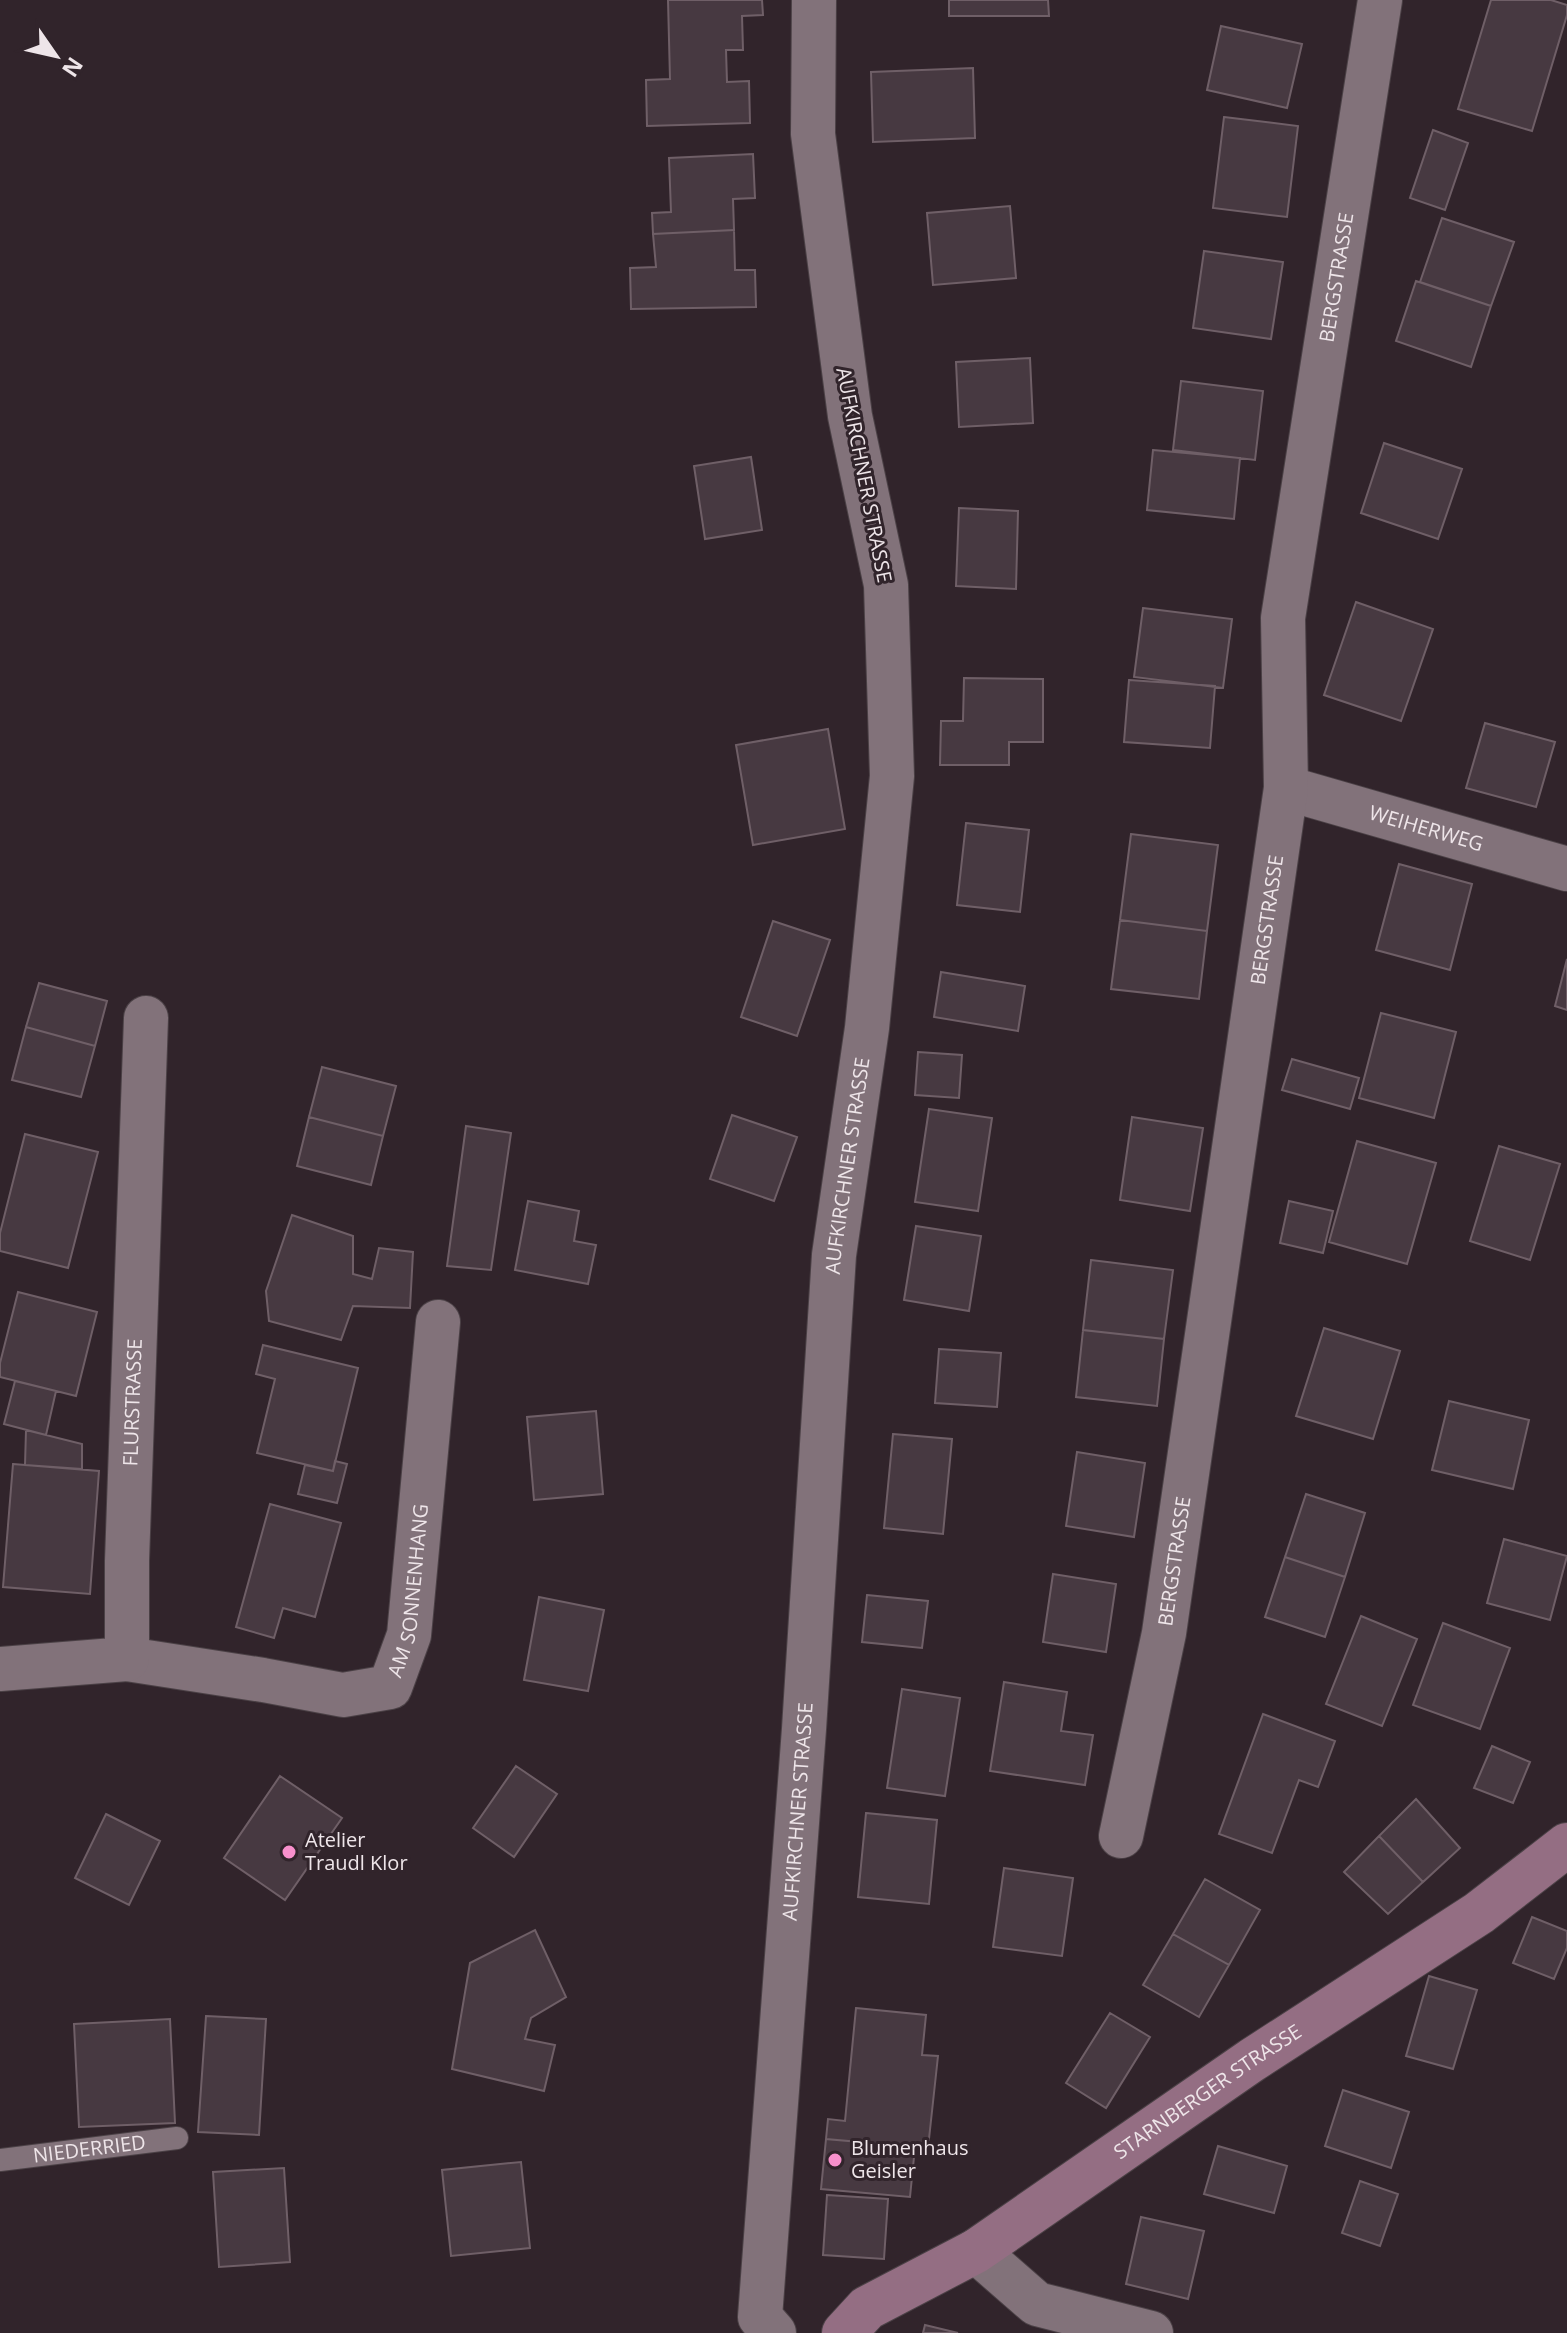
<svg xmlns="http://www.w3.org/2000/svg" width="1567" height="2333" viewBox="0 0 1567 2333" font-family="'Open Sans',sans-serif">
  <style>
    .building { fill: #473941; stroke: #6f5f67; stroke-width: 2 }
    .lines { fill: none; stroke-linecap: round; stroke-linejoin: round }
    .lane-casing { stroke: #4b4146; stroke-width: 24 }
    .street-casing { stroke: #4b4146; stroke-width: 46 }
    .secondary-casing { stroke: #4b4146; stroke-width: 46 }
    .lane { stroke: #82727a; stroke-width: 22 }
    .street { stroke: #82727a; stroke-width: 44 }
    .secondary { stroke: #946e83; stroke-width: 44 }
    .poi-dot { fill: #f890cc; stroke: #31242b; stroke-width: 3 }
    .labels { text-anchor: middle; stroke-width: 6; stroke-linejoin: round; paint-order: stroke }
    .street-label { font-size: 20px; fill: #eee5e9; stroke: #31242b }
    .poi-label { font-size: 20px; fill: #eee5e9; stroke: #31242b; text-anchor: start }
  </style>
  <rect width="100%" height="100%" fill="#31242b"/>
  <path class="building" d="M668 0H762L763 15 742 16 743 50H726L727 82 749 81 750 123 647 126 646 80 670 79Z
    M949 0H1048L1049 16H949Z
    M1491 0H1551L1567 5V15L1532 131 1458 109Z
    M1221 26 1302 44 1287 108 1207 90Z
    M973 68 975 138 873 142 871 72Z
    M1224 117 1298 126 1287 217 1213 208Z
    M1433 130 1468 143 1445 210 1410 198Z
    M753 154 755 198 733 199 734 230 653 234 652 213 671 212 669 158Z
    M1010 206 1016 278 933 285 927 213Z
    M1442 218 1514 242 1491 306 1420 282Z
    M734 230 735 270H755L756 307 631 309 630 268 656 267 653 234Z
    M1204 251 1283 262 1271 339 1193 328Z
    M1416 281 1491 306 1471 367 1396 341Z
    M1030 358 1033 423 959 427 956 362Z
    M1181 381 1263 391 1255 460 1173 450Z
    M1384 443 1462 469 1438 539 1361 513Z
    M1153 450 1240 458 1234 519 1147 510Z
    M751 457 762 530 705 539 694 466Z
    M959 508 1018 511 1016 589 956 586Z
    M1356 602 1433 629 1401 721 1324 695Z
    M1143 608 1232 619 1223 688 1134 677Z
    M964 678 1043 679V742H1009V765H940L941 721H963Z
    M1129 680 1215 686 1210 748 1124 742Z
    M1485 723 1555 742 1536 807 1466 788Z
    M828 729 845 829 753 845 736 745Z
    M966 823 1029 830 1020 912 957 905Z
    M1131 834 1218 845 1207 931 1120 920Z
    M1399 864 1472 884 1450 970 1376 950Z
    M1120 920 1207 931 1199 999 1111 989Z
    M773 921 830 940 797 1036 741 1017Z
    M1567 959V1010L1555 1006Z
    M941 972 1025 986 1018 1031 934 1017Z
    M39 983 107 1001 95 1046 26 1027Z
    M1381 1013 1456 1032 1434 1118 1359 1098Z
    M26 1027 95 1046 81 1097 12 1080Z
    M918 1052 962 1055 959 1098 915 1095Z
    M1292 1059 1359 1078 1350 1109 1282 1090Z
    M322 1067 396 1086 383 1136 309 1117Z
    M929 1109 992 1118 978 1211 915 1202Z
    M732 1115 797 1137 774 1201 710 1179Z
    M309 1117 383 1136 371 1185 297 1166Z
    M1132 1117 1203 1128 1190 1211 1120 1200Z
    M466 1126 511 1133 491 1270 447 1266Z
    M25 1134 98 1152 68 1268 0 1251V1233Z
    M1357 1141 1436 1163 1407 1264 1329 1242Z
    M1499 1146 1560 1164 1530 1260 1470 1241Z
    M528 1201 579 1211 574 1241 596 1245 588 1284 515 1270Z
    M1289 1201 1333 1211 1323 1253 1280 1243Z
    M292 1215 353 1236V1274L372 1279 379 1248 413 1252 410 1308 353 1306 341 1340 269 1321 266 1291Z
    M916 1226 981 1236 969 1311 904 1300Z
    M1091 1260 1173 1270 1164 1339 1083 1330Z
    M18 1292 97 1312 76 1396 0 1377V1363Z
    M1324 1328 1400 1351 1373 1439 1296 1416Z
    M1083 1330 1164 1339 1157 1406 1076 1397Z
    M263 1345 358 1368 333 1471 257 1453 275 1379 256 1374Z
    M939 1349 1001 1353 997 1407 935 1403Z
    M15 1381 56 1391 46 1435 4 1424Z
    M1449 1401 1529 1420 1513 1489 1432 1470Z
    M596 1411 603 1494 534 1500 527 1417Z
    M26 1430 82 1444V1469L25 1465Z
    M893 1434 952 1439 943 1534 884 1528Z
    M1077 1452 1145 1463 1134 1537 1066 1526Z
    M335 1461 347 1464 337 1503 298 1494 305 1465 333 1471Z
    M13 1464 99 1471 90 1594 3 1587Z
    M1306 1494 1365 1513 1345 1577 1285 1557Z
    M270 1504 341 1523 315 1617 283 1608 274 1638 236 1627Z
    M1504 1539 1567 1556 1550 1620 1487 1603Z
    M1285 1557 1345 1577 1325 1637 1265 1617Z
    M1053 1574 1116 1584 1106 1652 1043 1642Z
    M867 1595 928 1601 922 1648 862 1642Z
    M539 1597 604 1610 588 1691 524 1680Z
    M1361 1616 1417 1639 1382 1726 1326 1704Z
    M1443 1623 1510 1648 1480 1729 1413 1705Z
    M1004 1682 1067 1692 1061 1731 1093 1735 1085 1785 990 1771Z
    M902 1689 960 1698 945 1796 887 1788Z
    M1263 1714 1335 1741 1318 1787 1299 1780 1272 1853 1219 1834Z
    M1492 1746 1530 1762 1513 1803 1474 1788Z
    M516 1766 557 1794 514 1857 473 1828Z
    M280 1776 342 1818 285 1900 224 1858Z
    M1416 1799 1460 1848 1423 1882 1379 1836Z
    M866 1813 937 1820 929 1904 858 1897Z
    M106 1814 160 1841 129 1905 75 1878Z
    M1379 1836 1423 1882 1388 1914 1344 1872Z
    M1004 1868 1073 1878 1062 1956 993 1947Z
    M1205 1879 1260 1910 1229 1965 1173 1934Z
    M1532 1917 1567 1931V1948L1554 1979 1513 1963Z
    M535 1930 566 1997 531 2018 525 2039 555 2045 544 2091 452 2069 470 1963Z
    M1173 1934 1229 1965 1199 2017 1143 1985Z
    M1429 1976 1477 1990 1453 2069 1406 2056Z
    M856 2008 926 2015 922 2055 938 2056 928 2148 826 2139 828 2119 845 2121Z
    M1110 2013 1150 2037 1106 2108 1066 2083Z
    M206 2016 266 2019 259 2135 198 2132Z
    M170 2019 175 2123 79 2127 74 2024Z
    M1343 2090 1409 2112 1391 2168 1325 2146Z
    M826 2139 915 2147 910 2197 821 2189Z
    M1218 2146 1287 2166 1274 2213 1204 2194Z
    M521 2162 530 2248 451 2256 442 2170Z
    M284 2168 290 2262 219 2267 213 2172Z
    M1360 2181 1398 2194 1380 2246 1342 2233Z
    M827 2195 888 2199 884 2259 823 2255Z
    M1141 2217 1204 2231 1188 2299 1126 2284Z
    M925 2325 958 2333H923Z"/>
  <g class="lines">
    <defs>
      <g id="lane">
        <path id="s1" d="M0 2160 177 2138"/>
      </g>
      <g id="street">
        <path id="s2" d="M1286 788 1567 869"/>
        <path id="s3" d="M127 1659 263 1680 343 1695 390 1687 409 1635 438 1322"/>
        <path id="s4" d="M0 1669 127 1659V1561L146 1018"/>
        <path id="s5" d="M1121 1836 1164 1633 1286 788 1283 618 1380 0"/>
        <path d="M976 2251 1037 2304 1151 2333"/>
        <path id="s6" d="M774 2333 760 2317 804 1729 834 1255 867 1028 892 776 886 585 850 416 813 134 814 0"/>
      </g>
      <g id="secondary">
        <path id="s7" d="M844 2333 867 2308 976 2251 1252 2060 1479 1913 1567 1845"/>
      </g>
    </defs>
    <use href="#lane" class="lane-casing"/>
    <use href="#street" class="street-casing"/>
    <use href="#secondary" class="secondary-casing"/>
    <use href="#lane" class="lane"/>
    <use href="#street" class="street"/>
    <use href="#secondary" class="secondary"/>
  </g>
  <g class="poi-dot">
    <circle cx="289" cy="1852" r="8"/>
    <circle cx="835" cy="2160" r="8"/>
  </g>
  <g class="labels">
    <g class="street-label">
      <text dy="7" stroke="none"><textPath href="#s5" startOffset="1576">BERGSTRASSE</textPath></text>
      <text transform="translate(864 475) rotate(79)" y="7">AUFKIRCHNER STRASSE</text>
      <text dy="7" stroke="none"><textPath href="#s2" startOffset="146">WEIHERWEG</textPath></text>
      <text dy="7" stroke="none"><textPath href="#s5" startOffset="928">BERGSTRASSE</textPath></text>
      <text dy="7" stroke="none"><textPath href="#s6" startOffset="1176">AUFKIRCHNER STRASSE</textPath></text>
      <text dy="7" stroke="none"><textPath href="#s4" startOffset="384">FLURSTRASSE</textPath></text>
      <text dy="7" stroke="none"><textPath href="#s5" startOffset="280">BERGSTRASSE</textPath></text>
      <text dy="7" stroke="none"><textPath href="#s3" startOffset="366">AM SONNENHANG</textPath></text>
      <text dy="7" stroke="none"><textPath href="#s6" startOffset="528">AUFKIRCHNER STRASSE</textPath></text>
      <text dy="7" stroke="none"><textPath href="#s7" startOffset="438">STARNBERGER STRASSE</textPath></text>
      <text dy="7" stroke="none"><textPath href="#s1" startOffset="90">NIEDERRIED</textPath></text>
    </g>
    <g class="poi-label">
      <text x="305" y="1847">Atelier<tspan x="305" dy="23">Traudl Klor</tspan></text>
      <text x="851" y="2155">Blumenhaus<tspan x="851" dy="23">Geisler</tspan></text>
    </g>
  </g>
  <g transform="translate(56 56) rotate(124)" stroke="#31242b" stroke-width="6" paint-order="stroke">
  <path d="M0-6L14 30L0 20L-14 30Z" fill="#eee5e9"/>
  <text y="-12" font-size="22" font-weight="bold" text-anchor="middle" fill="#eee5e9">N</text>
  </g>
</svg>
